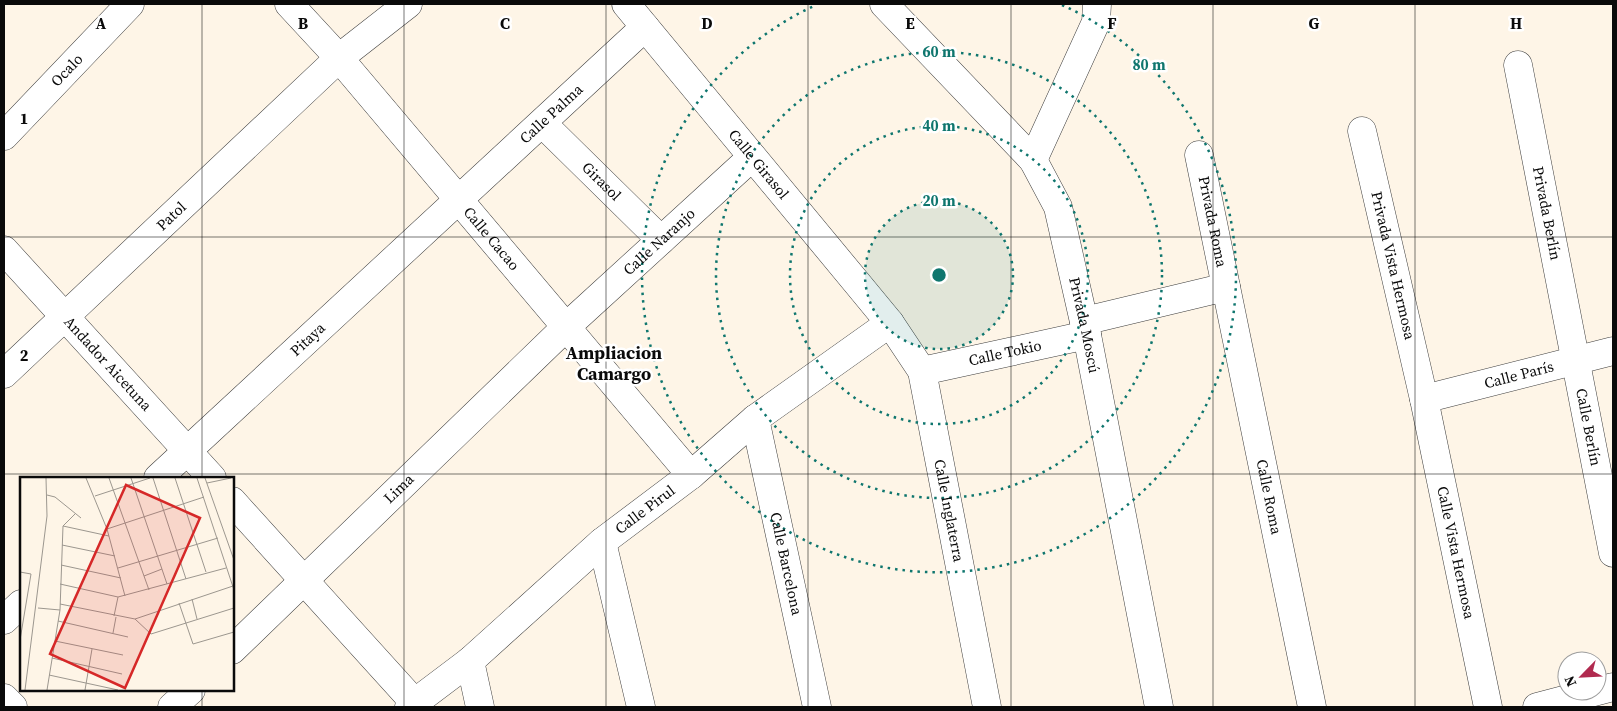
<svg xmlns="http://www.w3.org/2000/svg" width="1617" height="711" viewBox="0 0 1617 711" font-family="'Source Serif 4',serif">
  <style>
    .lines { fill: none; stroke-linecap: round; stroke-linejoin: round }
    .minor-casing { stroke: #3d3d3d; stroke-width: 29 }
    .minor { stroke: #fff; stroke-width: 28 }
    .grid { fill: none; stroke: #0a0a0a; stroke-width: 1; stroke-opacity: 0.55 }
    .ring { fill: none; stroke: #0f766e; stroke-width: 2.5; stroke-dasharray: 2.5 5 }
    .labels { text-anchor: middle; stroke-width: 5; stroke-linejoin: round; paint-order: stroke }
    .street-label { font-size: 15px; fill: #0a0a0a; stroke: #fff }
    .quarter-label { font-size: 18px; font-weight: bold; fill: #0a0a0a; stroke: #fff }
    .inset-road { fill: none; stroke: #9c978f; stroke-width: 1 }
    .view { fill: #d62828; fill-opacity: 0.15; stroke: #d62828; stroke-width: 2.5 }
    .inset-edge { fill: none; stroke: #0a0a0a; stroke-width: 2.5 }
    .grid-label { font-size: 16px; text-anchor: middle; font-weight: bold; fill: #0a0a0a; stroke: #fff; stroke-width: 5; stroke-linejoin: round; paint-order: stroke }
    .centre { fill: #0f766e; stroke: #fff; stroke-width: 2.5 }
    .ring-label { font-size: 15px; text-anchor: middle; font-weight: bold; fill: #0f766e; stroke: #fff; stroke-width: 5; stroke-linejoin: round; paint-order: stroke }
  </style>
  <rect width="100%" height="100%" fill="#fef5e7"/>
  <g class="lines">
    <defs>
      <g id="minor">
        <path id="s1" d="M289 4 339 58 691 475"/>
        <path id="s2" d="M626 4 857 283 890 323 922 371 987 707"/>
        <path id="s3" d="M884 4 1033 160 1058 207 1087 335 1159 707"/>
        <path id="s4" d="M1518 65 1613 553"/>
        <path id="s5" d="M543 124 661 240"/>
        <path id="s6" d="M1362 131 1424 399 1488 707"/>
        <path id="s7" d="M4 136 130 4"/>
        <path id="s8" d="M1199 155 1312 707"/>
        <path d="M1033 160 1096 22 1097 4"/>
        <path id="s9" d="M4 250 212 478"/>
        <path d="M1084 321 1226 287"/>
        <path id="s10" d="M922 371 1087 335"/>
        <path id="s11" d="M4 374 339 58 408 4"/>
        <path id="s12" d="M1424 399 1613 351"/>
        <path id="s13" d="M755 419 817 707"/>
        <path id="s14" d="M158 478 645 27"/>
        <path d="M232 501 414 702"/>
        <path d="M602 542 641 707"/>
        <path d="M4 620 21 604"/>
        <path id="s15" d="M232 650 566 327 752 157"/>
        <path d="M470 661 480 707"/>
        <path d="M4 698 13 707"/>
        <path d="M172 707 191 690"/>
        <path id="s16" d="M409 707 470 661 602 542 691 475 755 419 890 323"/>
        <path d="M1537 707 1613 687"/>
      </g>
    </defs>
    <use href="#minor" class="minor-casing"/>
    <use href="#minor" class="minor"/>
  </g>
  <path class="grid" d="M202 4V478M404 4V707M606 4V707M808 4V707M1011 4V707M1213 4V707M1415 4V707M4 237H1613M4 474H1613M202 690V707"/>
  <circle cx="939" cy="275" r="74" fill="#0f766e" fill-opacity=".12"/>
  <g class="ring">
    <circle cx="939" cy="275" r="74"/>
    <circle cx="939" cy="275" r="149"/>
    <circle cx="939" cy="275" r="223"/>
    <path d="M1062 5A297 297 0 1 1 816 5"/>
  </g>
  <g class="labels">
    <g class="street-label">
      <text dy="5" stroke="none"><textPath href="#s7" startOffset="91">Ocalo</textPath></text>
      <text dy="5" stroke="none"><textPath href="#s14" startOffset="536">Calle Palma</textPath></text>
      <text dy="5" stroke="none"><textPath href="#s2" startOffset="208">Calle Girasol</textPath></text>
      <text dy="5" stroke="none"><textPath href="#s5" startOffset="82">Girasol</textPath></text>
      <text dy="5" stroke="none"><textPath href="#s4" startOffset="151">Privada Berlín</textPath></text>
      <text dy="5" stroke="none"><textPath href="#s11" startOffset="230">Patol</textPath></text>
      <text dy="5" stroke="none"><textPath href="#s8" startOffset="68">Privada Roma</textPath></text>
      <text dy="5" stroke="none"><textPath href="#s1" startOffset="310">Calle Cacao</textPath></text>
      <text dy="5" stroke="none"><textPath href="#s15" startOffset="591">Calle Naranjo</textPath></text>
      <text dy="5" stroke="none"><textPath href="#s6" startOffset="138">Privada Vista Hermosa</textPath></text>
      <text dy="5" stroke="none"><textPath href="#s3" startOffset="390">Privada Moscú</textPath></text>
      <text dy="5" stroke="none"><textPath href="#s14" startOffset="204">Pitaya</textPath></text>
      <text dy="5" stroke="none"><textPath href="#s10" startOffset="85">Calle Tokio</textPath></text>
      <text dy="5" stroke="none"><textPath href="#s9" startOffset="154">Andador Aicetuna</textPath></text>
      <text dy="5" stroke="none"><textPath href="#s12" startOffset="98">Calle París</textPath></text>
      <text dy="5" stroke="none"><textPath href="#s4" startOffset="369">Calle Berlín</textPath></text>
      <text dy="5" stroke="none"><textPath href="#s15" startOffset="232">Lima</textPath></text>
      <text dy="5" stroke="none"><textPath href="#s8" startOffset="349">Calle Roma</textPath></text>
      <text dy="5" stroke="none"><textPath href="#s16" startOffset="308">Calle Pirul</textPath></text>
      <text dy="5" stroke="none"><textPath href="#s2" startOffset="614">Calle Inglaterra</textPath></text>
      <text dy="5" stroke="none"><textPath href="#s6" startOffset="432">Calle Vista Hermosa</textPath></text>
      <text dy="5" stroke="none"><textPath href="#s13" startOffset="148">Calle Barcelona</textPath></text>
    </g>
    <g class="quarter-label">
      <text x="614" y="359">Ampliacion<tspan x="614" dy="21">Camargo</tspan></text>
    </g>
  </g>
  <g transform="translate(20 477)">
    <rect width="214" height="214" fill="#fef5e7"/>
    <path class="inset-road" d="M66 1 87 52 105 119M89 1 129 113M111 1 147 107M133 1 166 102M155 1 186 95M177 1 214 113M185 1 214 83M187 6 211 1M27 18 35 20 61 41M75 19 130 1M43 49 89 59M87 52 184 20M42 68 95 79M41 88 101 101M98 91 198 61M0 95 11 97 0 163M124 99 142 92M40 107 98 120 206 91M172 122 177 142M159 126 173 167 214 155M40 127 115 142 213 109M18 131 40 133M94 139 98 120M115 142 131 157 214 131M38 144 108 160M93 156 96 140M35 164 103 178M32 181 102 197M29 198 98 213M5 213 27 39 26 1M27 213 40 133 43 49 55 37M65 213 72 172"/>
    <path class="view" d="M106 8 180 41 105 211 30 177Z"/>
    <rect width="214" height="214" class="inset-edge"/>
  </g>
  <g class="grid-label">
    <text x="101" y="29">A</text>
    <text x="303" y="29">B</text>
    <text x="505" y="29">C</text>
    <text x="707" y="29">D</text>
    <text x="910" y="29">E</text>
    <text x="1112" y="29">F</text>
    <text x="1314" y="29">G</text>
    <text x="1516" y="29">H</text>
    <text x="24" y="124">1</text>
    <text x="24" y="361">2</text>
  </g>
  <circle cx="939" cy="275" r="8" class="centre"/>
  <g class="ring-label">
    <text x="939" y="57">60 m</text>
    <text x="1149" y="70">80 m</text>
    <text x="939" y="131">40 m</text>
    <text x="939" y="206">20 m</text>
  </g>
  <rect width="1617" height="711" fill="none" stroke="#0a0a0a" stroke-width="10"/>
  <g transform="translate(1582 676) rotate(246)"><circle r="24" fill="#ffffff" stroke="#9d9d9d"/>
  <path d="M0-4L9 19L0 12L-9 19Z" fill="#b12a4f"/>
  <text y="-8" font-size="14" font-weight="bold" text-anchor="middle" fill="#0a0a0a">N</text>
  </g>
</svg>
